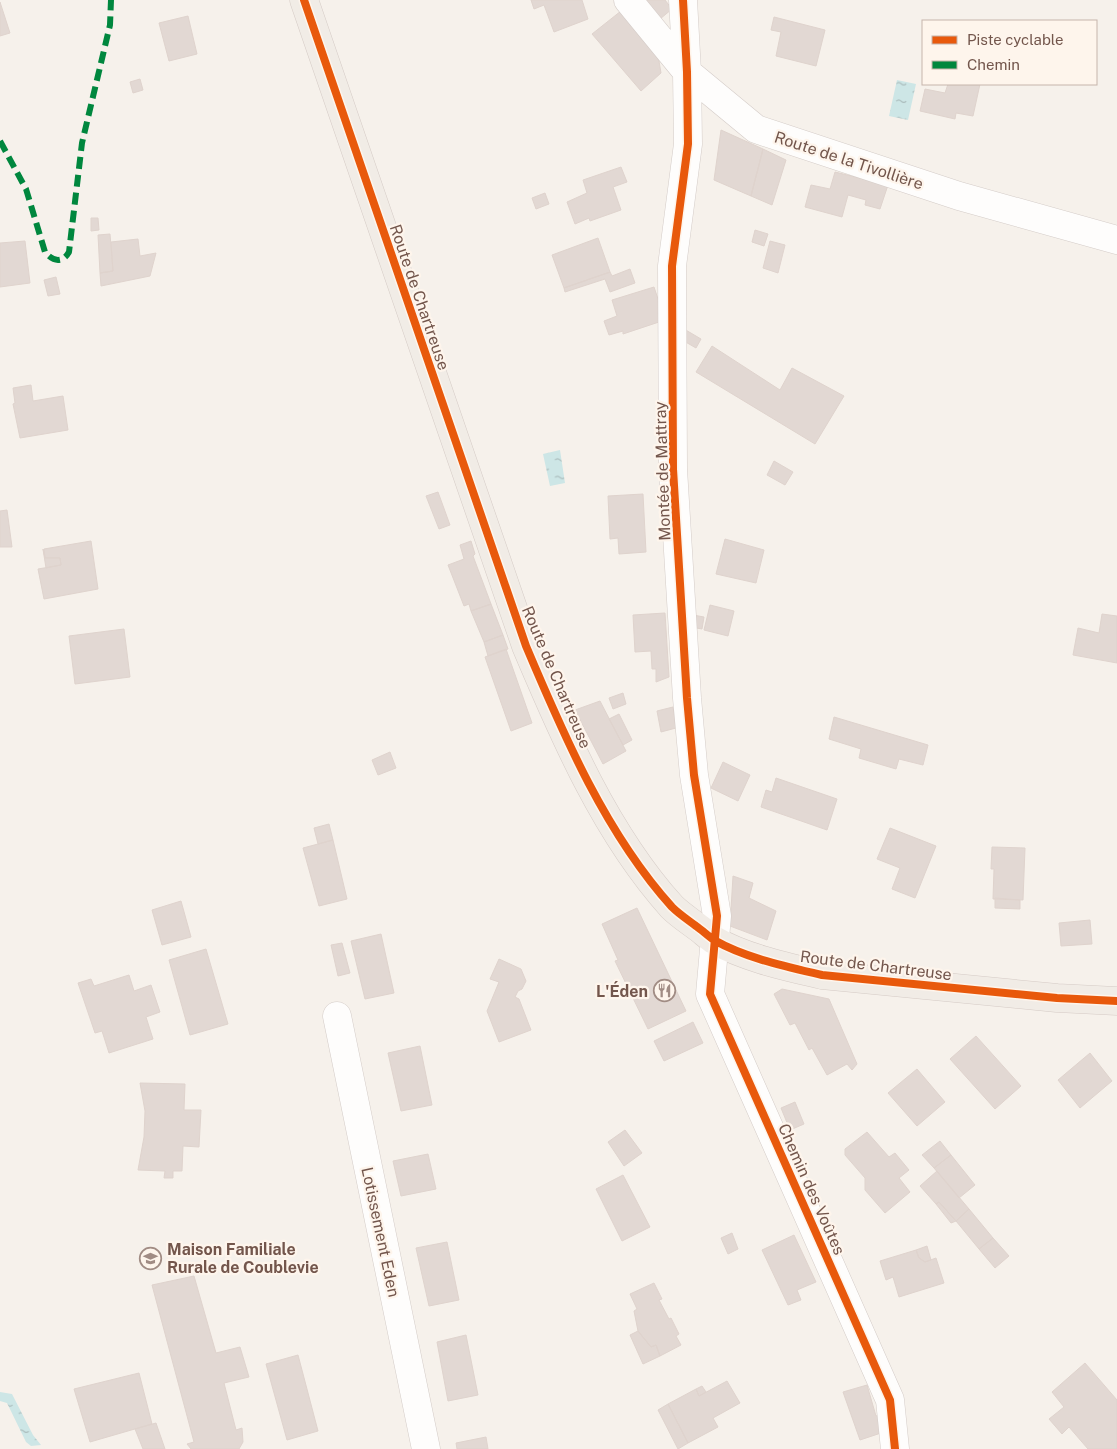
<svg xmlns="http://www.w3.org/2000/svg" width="1117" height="1449" viewBox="0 0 1117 1449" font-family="'Public Sans',sans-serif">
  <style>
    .water { fill: url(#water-ripples) }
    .building { fill: #e2d8d3; stroke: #dfd3cd }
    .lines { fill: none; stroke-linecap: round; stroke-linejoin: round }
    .street-casing { stroke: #d4ccc8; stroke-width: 29 }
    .primary-casing { stroke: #d5cbc6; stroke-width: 29 }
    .street { stroke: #fefdfc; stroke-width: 28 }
    .primary { stroke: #f1ece6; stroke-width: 28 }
    .quiet { stroke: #00873e; stroke-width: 6; stroke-dasharray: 12 6; stroke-linecap: butt }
    .cycleway-casing { stroke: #fef5ec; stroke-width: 11 }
    .cycleway { stroke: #e8590c; stroke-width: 8 }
    .labels { text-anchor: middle; stroke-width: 4.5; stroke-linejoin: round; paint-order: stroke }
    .street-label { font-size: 16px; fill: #73564c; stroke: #fef5ec }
    .poi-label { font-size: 16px; font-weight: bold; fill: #73564c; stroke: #fef5ec; text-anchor: end }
  </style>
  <defs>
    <pattern id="water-ripples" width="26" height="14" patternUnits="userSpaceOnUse" patternTransform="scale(1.25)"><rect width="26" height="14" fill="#cde6e6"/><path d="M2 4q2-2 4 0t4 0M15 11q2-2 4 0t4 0" fill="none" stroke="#abbdbd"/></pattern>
  </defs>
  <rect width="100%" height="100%" fill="#f6f1eb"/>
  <path class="water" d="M897 80 916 84 908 120 889 116Z
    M560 450 565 483 550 486 543 454Z
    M0 1392 12 1394 33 1435 41 1445 31 1446 26 1442 7 1403 0 1401Z"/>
  <path class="building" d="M531 0H582L588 19 554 32 544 5 534 9Z
    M646 0H665L672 9 660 19Z
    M0 2 10 33 0 36Z
    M621 11 655 51 659 61 661 73 641 91 592 34Z
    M188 16 197 54 169 61 159 23Z
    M774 17 825 30 816 66 776 56 781 32 771 30Z
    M140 79 143 90 133 93 130 82Z
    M948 84H980L973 116 956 113 955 119 920 111 925 89 945 93Z
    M721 130 763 149 751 196 714 180Z
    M763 149 786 160 772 205 751 196Z
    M621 167 627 182 613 187 621 210 590 221 589 218 575 224 567 202 587 193 583 180Z
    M835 172 888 185 880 209 865 205 866 200 848 195 842 217 805 207 811 185 830 189Z
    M545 193 549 204 536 209 532 198Z
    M91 218H98L99 230 91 231Z
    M755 230 768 234 764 246 752 242Z
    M110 234 113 271 100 273 98 235Z
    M598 238 610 272 564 288 552 255Z
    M138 239 140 256 156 253 150 276 101 286 100 273 113 271 111 242Z
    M25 241 30 283 0 287V243Z
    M770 241 785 245 778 273 763 268Z
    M630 269 635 283 610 292 605 279 565 292 564 288 610 272 612 276Z
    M56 277 60 294 48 296 44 280Z
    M654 287 665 320 623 334V331L609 335 604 321 617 316 612 300Z
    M679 326 701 339 696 348 677 337Z
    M712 346 780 390 792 368 844 396 815 444 696 372Z
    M31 385 33 401 63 396 68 430 20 438 13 404 15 403 13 388Z
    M774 461 793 472 785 485 767 475Z
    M438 492 450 525 439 529 426 496Z
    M643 494 646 552 619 554 618 538 610 539 608 496Z
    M7 510 12 547H0V511Z
    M725 539 764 550 756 583 716 574Z
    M91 541 98 589 44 599 38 569 61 565 60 558H45L44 549Z
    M471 541 475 554 473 556 491 604 471 611 469 604 464 606 448 565 464 559 460 545Z
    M43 549 45 558H60L61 565 46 568Z
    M491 604 503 635 484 642 471 611Z
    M710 605 734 611 728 636 704 630Z
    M665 613 669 677 656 682V669H652L651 651 635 652 633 615Z
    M1102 614 1117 616V663L1073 655 1078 628 1099 633Z
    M693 615 704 617 702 629 691 627Z
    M124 629 130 677 75 684 69 636Z
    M503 635 508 649 488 656 484 642Z
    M506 649 532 723 511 731 485 657Z
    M623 693 626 704 613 709 609 698Z
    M600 701 626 751 603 764 575 710Z
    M673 707 676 728 661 732 657 711Z
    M619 714 632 740 623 745 609 719Z
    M834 717 928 745 923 765 899 759 896 769 859 758 861 749 829 739Z
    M390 752 396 768 378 775 372 760Z
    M723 762 750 775 738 801 711 788Z
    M776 778 837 799 827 830 761 807 766 790 772 792Z
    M329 824 333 840 318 844 314 828Z
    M890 828 936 846 915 898 892 889 900 868 877 859Z
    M333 840 347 899 319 906 303 848Z
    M992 847 1025 848 1023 900 993 899 994 869H991Z
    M733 876 753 883 749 898 776 911 767 940 730 926Z
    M995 898 1020 900V909L995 908Z
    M181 901 191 937 162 945 152 910Z
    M637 908 686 1011 648 1029 615 961 618 960 602 924Z
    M1090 920 1092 944 1061 946 1059 923Z
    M381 934 394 993 365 999 351 941Z
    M342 943 350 973 338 976 331 945Z
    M206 949 228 1024 190 1035 169 960Z
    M499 959 521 969 526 981 522 989 518 991 515 997 519 999 531 1030 499 1042 487 1011 499 982 490 979Z
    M129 975 134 991 151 985 160 1012 146 1017 153 1039 109 1053 102 1031 95 1033 78 983 91 979 94 986Z
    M782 989 829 999 857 1064 852 1070 847 1064 827 1075 812 1048 809 1050 795 1023 790 1025 774 994Z
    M693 1022 703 1043 664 1061 654 1041Z
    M976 1036 1021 1086 995 1109 950 1059Z
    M420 1046 432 1105 401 1111 388 1053Z
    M1090 1053 1112 1081 1080 1108 1058 1080Z
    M917 1069 945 1102 917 1126 888 1093Z
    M140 1083 185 1084 184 1110H201L199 1147 183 1146 182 1171H173V1178H164L165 1171 138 1170 144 1137 145 1111Z
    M795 1102 804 1124 790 1130 781 1108Z
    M625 1130 642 1153 624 1166 608 1142Z
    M867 1132 889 1157 895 1153 909 1170 899 1178 910 1192 885 1213 865 1190V1178L845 1155V1149Z
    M940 1141 951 1155 934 1168 922 1155Z
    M428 1154 436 1189 401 1196 393 1161Z
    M951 1155 975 1185 959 1198 934 1168Z
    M937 1171 969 1209 956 1221 939 1202 936 1204 920 1186Z
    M623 1175 650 1227 622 1241 596 1189Z
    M939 1202 956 1221 951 1223 936 1204Z
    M969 1209 993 1238 979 1249 956 1221Z
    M732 1233 738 1249 728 1254 721 1238Z
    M794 1235 816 1282 797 1290 801 1300 788 1305 762 1250Z
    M993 1238 1009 1256 995 1268 979 1249Z
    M447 1242 459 1300 429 1306 416 1248Z
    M927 1246 931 1260 925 1262 919 1258 916 1250Z
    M916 1250 919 1258 925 1262 936 1258 944 1283 899 1297 893 1277 886 1280 880 1261Z
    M194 1276 216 1353 240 1347 249 1377 224 1383 236 1430 242 1428 243 1442 239 1449H191L187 1444 194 1442 152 1285Z
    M654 1283 662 1299 659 1300 669 1319 671 1318 679 1334 676 1336 681 1345 660 1356 656 1345 651 1347 638 1331 634 1311 637 1309 630 1294Z
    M638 1331 651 1347 656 1345 660 1356 643 1364 630 1335Z
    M466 1335 478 1395 448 1401 437 1342Z
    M298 1355 318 1431 287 1440 266 1364Z
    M1085 1363 1117 1400V1449H1088L1069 1427 1062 1434 1049 1419 1064 1407 1052 1392Z
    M139 1373 152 1424 90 1442 74 1389Z
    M727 1381 740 1403 713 1418 718 1427 688 1443 668 1404 696 1389 699 1396Z
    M867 1385 876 1416 879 1415 881 1433 860 1440 843 1392Z
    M702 1386 706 1392 699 1396 696 1389Z
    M668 1404 688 1443 678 1449 658 1410Z
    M156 1423 165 1449H143L135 1429Z
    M486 1437 488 1449H457L456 1443Z"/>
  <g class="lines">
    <defs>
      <path id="street" d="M628 0 687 72 756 129 959 196 1117 240
        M683 0 687 72 688 144 672 266 673 469 687 698 694 775 717 916 710 994 890 1400 895 1449
        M337 1016 426 1449"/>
      <path id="primary" d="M304 0 526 646C564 736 606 834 672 907 679 914 688 920 696 926 702 930 708 936 714 940 745 958 788 967 822 975L1057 998 1117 1001"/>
    </defs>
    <use href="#street" class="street-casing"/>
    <use href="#primary" class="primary-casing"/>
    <use href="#street" class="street"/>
    <use href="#primary" class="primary"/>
    <path class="quiet" d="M0 141 26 189 45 252C53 262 63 263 69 252L82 143 110 25 111 0"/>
    <defs>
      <path id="cycleway" d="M304 0 526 646C564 736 606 834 672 907 679 914 688 920 696 926 702 930 708 936 714 940 745 958 788 967 822 975L1057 998 1117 1001
        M683 0 687 72 688 144 672 266 673 469 687 698 694 775 717 916 710 994 890 1400 895 1449"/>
    </defs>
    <use href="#cycleway" class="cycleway-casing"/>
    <use href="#cycleway" class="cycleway"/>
  </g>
  <defs>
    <symbol id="restaurant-ring" viewBox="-11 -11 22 22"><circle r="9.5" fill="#fef5ec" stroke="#a18c84" stroke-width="1.5"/><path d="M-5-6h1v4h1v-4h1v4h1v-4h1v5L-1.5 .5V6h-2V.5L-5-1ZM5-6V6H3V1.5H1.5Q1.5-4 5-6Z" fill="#a18c84"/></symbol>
    <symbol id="school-ring" viewBox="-11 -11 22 22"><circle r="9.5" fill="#fef5ec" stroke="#a18c84" stroke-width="1.5"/><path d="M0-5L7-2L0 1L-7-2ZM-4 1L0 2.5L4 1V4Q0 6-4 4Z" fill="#a18c84"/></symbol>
  </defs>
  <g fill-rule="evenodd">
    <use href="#restaurant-ring" x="652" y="978" width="25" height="25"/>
    <use href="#school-ring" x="138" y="1246" width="25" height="25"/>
  </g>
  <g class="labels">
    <g class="street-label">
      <text transform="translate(849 160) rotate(18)" y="6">Route de la Tivollière</text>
      <text transform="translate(420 297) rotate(71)" y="6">Route de Chartreuse</text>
      <text transform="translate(662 471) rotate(-92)" y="6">Montée de Mattray</text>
      <text transform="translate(557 677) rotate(67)" y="6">Route de Chartreuse</text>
      <text transform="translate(876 965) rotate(7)" y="6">Route de Chartreuse</text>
      <text transform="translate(812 1189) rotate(66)" y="6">Chemin des Voûtes</text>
      <text transform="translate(381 1232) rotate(78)" y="6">Lotissement Eden</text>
    </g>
    <g class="poi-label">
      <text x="648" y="997">L'Éden</text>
      <text x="167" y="1255" text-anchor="start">Maison Familiale<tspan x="167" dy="18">Rurale de Coublevie</tspan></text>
    </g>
  </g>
  <rect x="922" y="20" width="175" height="65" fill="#fef5ec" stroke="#c6b5ac"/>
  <rect x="932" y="36" width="25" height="8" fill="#e8590c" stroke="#c6b5ac"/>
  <text x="967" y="45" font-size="15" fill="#73564c">Piste cyclable</text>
  <rect x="932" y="61" width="25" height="8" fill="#00873e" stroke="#c6b5ac"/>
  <text x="967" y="70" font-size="15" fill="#73564c">Chemin</text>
</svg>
